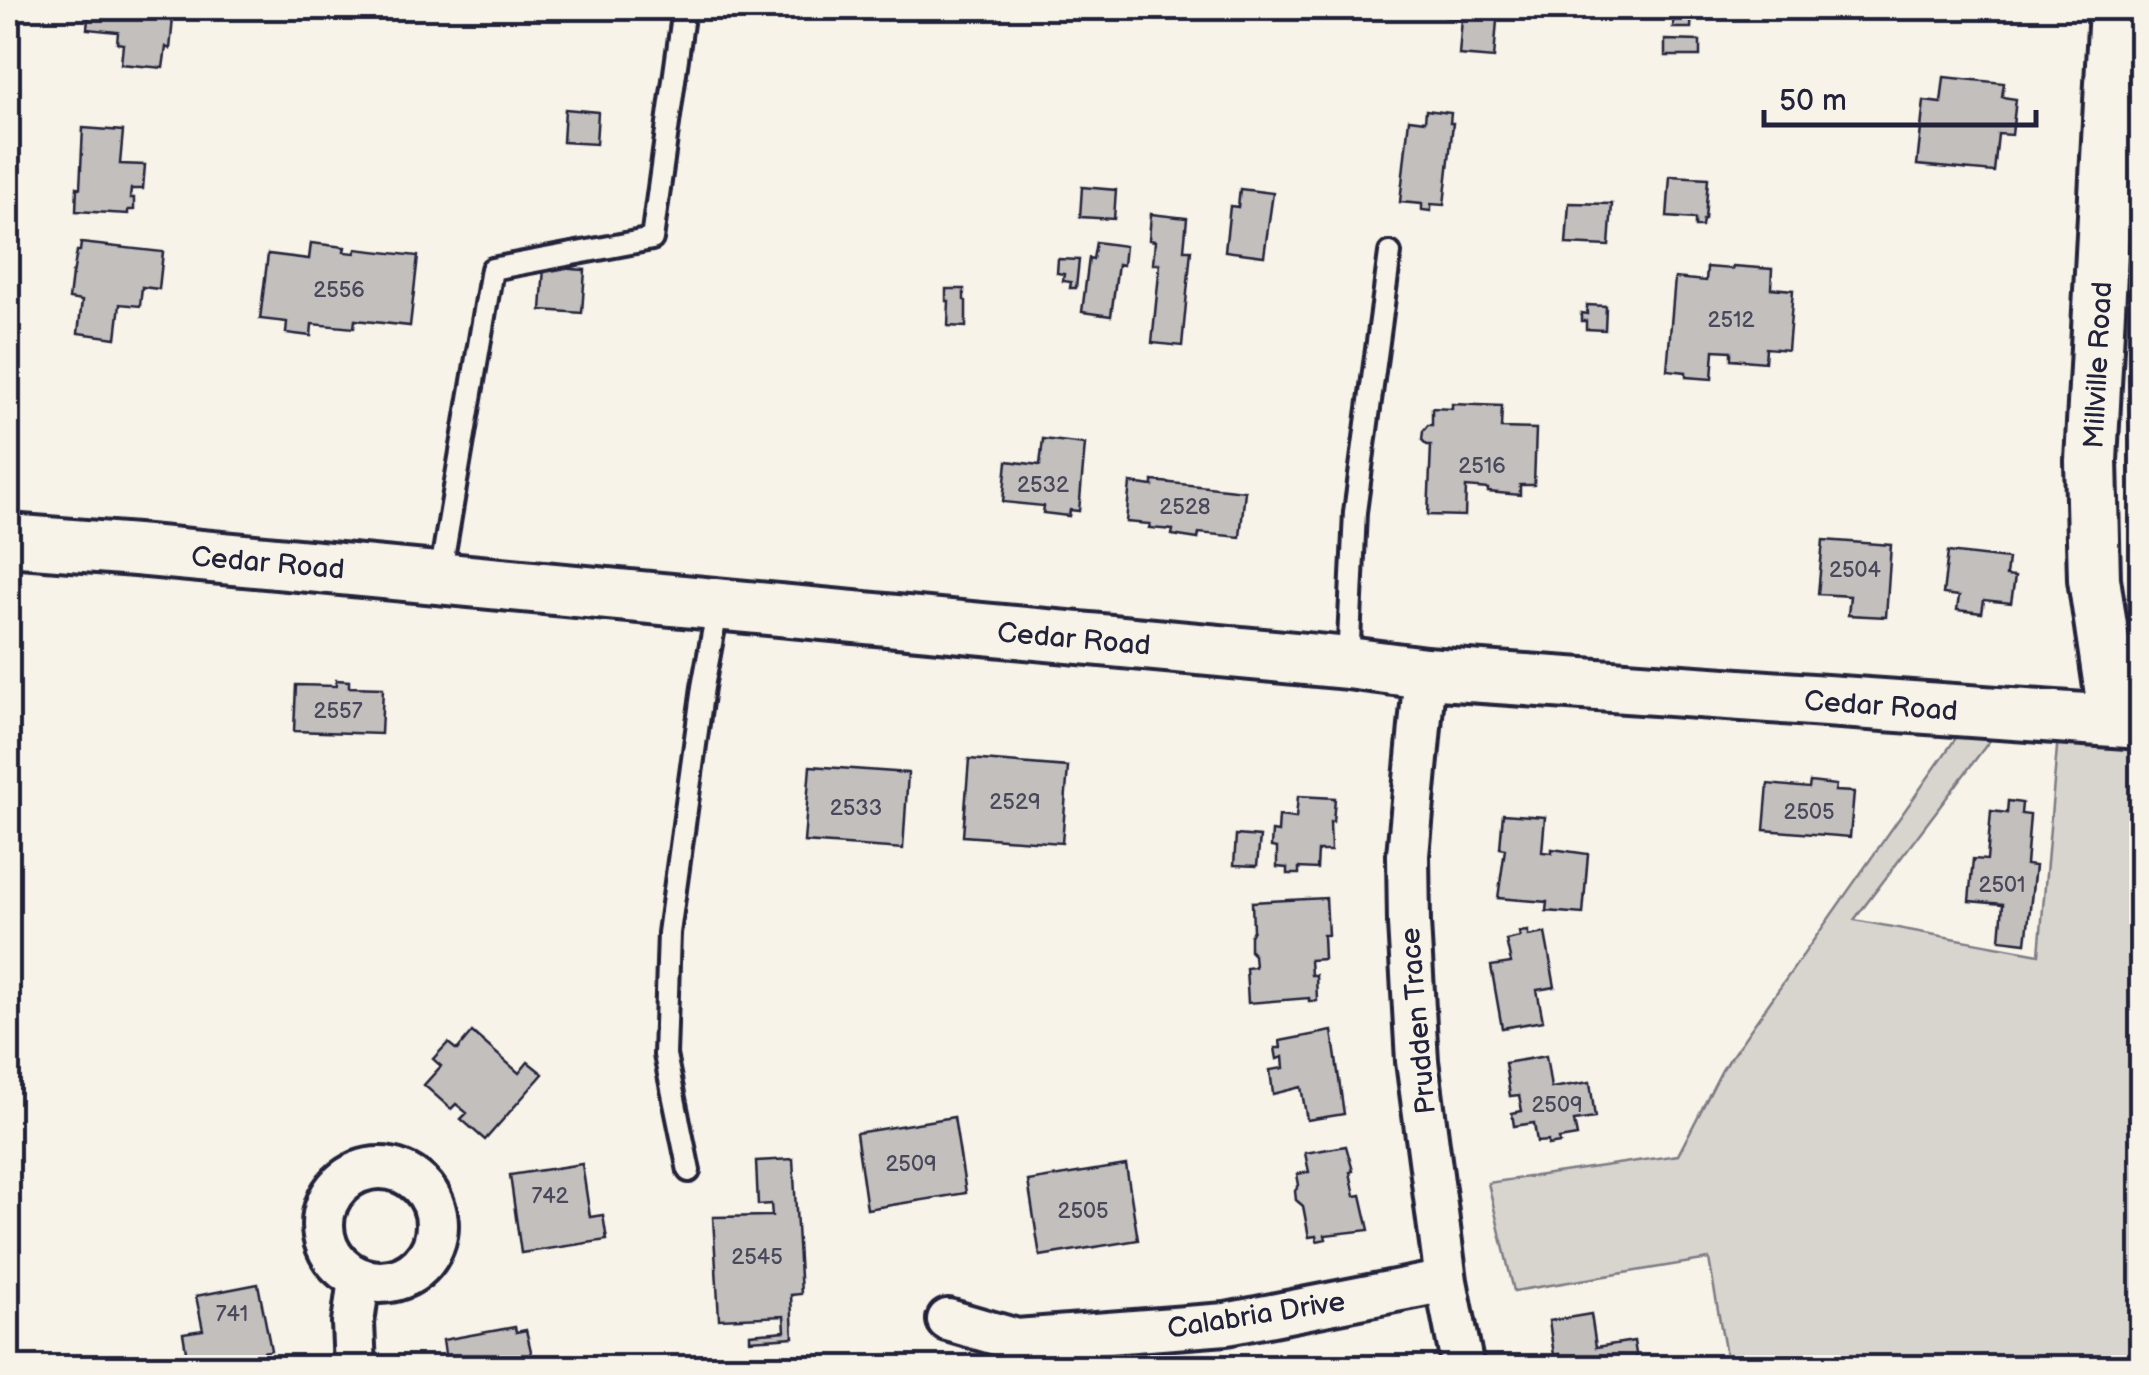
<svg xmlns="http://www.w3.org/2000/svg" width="2149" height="1375" viewBox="0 0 2149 1375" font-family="'Balsamiq Sans',sans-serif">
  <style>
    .green { fill: #d8d5cf; stroke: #7d7c85; stroke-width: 2.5 }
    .building { fill: #c2bfbd; stroke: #22223b; stroke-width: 2.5 }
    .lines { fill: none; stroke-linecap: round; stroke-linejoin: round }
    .service-casing { stroke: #22223b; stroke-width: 28 }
    .minor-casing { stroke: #22223b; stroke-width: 48 }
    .tertiary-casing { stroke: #22223b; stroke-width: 58 }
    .service { stroke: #f7f3e8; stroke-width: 20 }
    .minor { stroke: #f7f3e8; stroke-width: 40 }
    .tertiary { stroke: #f7f3e8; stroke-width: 50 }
    .labels { text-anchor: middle; stroke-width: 10; stroke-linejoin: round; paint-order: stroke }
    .number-label { font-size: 22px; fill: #4a495c }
    .street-label { font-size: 28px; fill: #22223b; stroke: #f7f3e8 }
  </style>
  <rect width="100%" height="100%" fill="#f7f3e8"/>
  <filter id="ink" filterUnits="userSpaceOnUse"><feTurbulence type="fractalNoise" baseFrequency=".01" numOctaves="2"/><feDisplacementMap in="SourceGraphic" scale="20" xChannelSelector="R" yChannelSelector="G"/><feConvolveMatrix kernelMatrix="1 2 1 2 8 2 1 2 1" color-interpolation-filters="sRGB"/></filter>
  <g filter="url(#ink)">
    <path class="green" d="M1965 725 2000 727 1854 920 2039 954 2058 736 2141 746V1367H1728L1709 1259 1514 1291 1488 1183 1678 1155 1722 1070Z"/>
    <path class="building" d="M89 8H174L170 49 166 47 163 68 121 64 123 44 117 43 118 32 87 29Z
      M1446 8H1498L1494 58 1459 55 1462 18 1445 17Z
      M1674 8H1692L1691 28H1673Z
      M1665 40 1700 41V56H1665Z
      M1944 77 2004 83 2002 97 2016 99 2012 135 1998 134 1994 172 1917 165 1924 101 1941 103Z
      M565 109 598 112 596 144 563 142Z
      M1426 110 1451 113 1450 123H1453L1444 205 1431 204V211L1422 210V204L1400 202 1409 119 1425 121Z
      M83 128 123 131 120 164 145 165 143 189H131L130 198H134V210H128V214L76 211 77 187 80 188Z
      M1670 176 1708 178 1705 220H1703L1702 227H1695V219L1667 217Z
      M1082 187 1116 190 1114 219 1080 217Z
      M1240 189 1273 193 1264 256 1225 251 1230 206 1238 207Z
      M1569 203 1612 204 1609 246 1566 244Z
      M1151 214 1187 218 1184 250H1191L1182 346 1152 343 1160 264H1153L1155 241 1149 240Z
      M1096 242 1125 246 1123 265 1118 264 1111 316 1082 312 1089 258 1093 259Z
      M81 243 163 252 159 289 142 287 140 306 120 304 116 338 78 333 82 301 69 299 72 274 73 275 77 251H80Z
      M311 243 345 247 344 252 355 253 356 249 418 256 410 326 355 320 354 328 312 324 311 336 286 333 287 322 260 319 268 254 309 259Z
      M1058 259 1079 260 1076 288H1070L1071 282 1063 281 1064 274 1057 273Z
      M1733 266 1772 269 1771 288 1793 290 1788 350 1766 348 1765 362 1731 359V351L1714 350 1712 379 1686 377V372L1667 370 1675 278 1706 281 1707 267 1732 269Z
      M544 267 585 270 582 313 541 310Z
      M946 289H964V300L966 301V327L948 326 949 301H946Z
      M1587 305 1606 306 1605 330 1586 329V321H1581V313L1587 314Z
      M1452 404 1502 406 1501 428 1536 429 1534 485H1520V495L1488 492V489L1466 487 1465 516 1428 515 1431 445H1427L1422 440 1423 431 1428 425H1432V408L1452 409Z
      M1043 439 1085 444 1079 511 1070 510 1069 516 1043 513 1044 506 1003 502 1007 461 1040 465Z
      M1153 481 1245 491 1240 537 1199 533 1198 539 1172 535 1173 530 1149 528 1150 524 1126 522 1130 483 1153 486Z
      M1823 540 1891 545 1886 617 1848 615 1850 596 1818 594Z
      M1948 552 2008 559 2006 576 2015 577 2011 603 1984 600 1982 613 1957 610 1959 596 1943 594Z
      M336 680 349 681V687L383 688 381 734 294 731 296 685 336 686Z
      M969 759 1068 767 1062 843 963 836Z
      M810 766 908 773 903 849 804 842Z
      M1810 782 1836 785 1835 791 1854 792 1850 837 1764 830 1768 784 1809 788Z
      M1298 796 1335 798 1333 822H1330L1331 851H1318L1317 869 1299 868V874H1287V868L1277 867V848L1271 847 1272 831 1278 832 1279 816 1296 818Z
      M2008 801 2022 803 2021 814 2030 815 2026 865 2035 866 2026 943 2000 940 2003 904 1969 901 1973 859 1987 860 1991 811 2007 813Z
      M1503 814 1545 817 1542 852 1552 853V849L1588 854 1583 914 1546 911 1547 902 1498 898 1505 849 1500 848Z
      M1236 835 1260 837 1257 866 1234 865Z
      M1326 898 1328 935H1323L1324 959 1310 960 1311 975H1316L1317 1001H1309V998L1248 1003 1246 968 1255 967 1254 955 1250 951V936L1253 930 1252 902Z
      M1528 931V936L1545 933 1555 987 1537 990 1543 1021 1502 1028 1491 966 1511 963 1506 940 1520 937 1519 932Z
      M1332 1031 1344 1114 1307 1120 1301 1087 1273 1094 1270 1070 1284 1068 1283 1057 1277 1059 1275 1048H1281L1280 1041Z
      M472 1032 519 1073 528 1062 543 1074 485 1140 461 1119 467 1113 456 1104 451 1109 424 1085 441 1066 433 1059 448 1043 457 1050Z
      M1546 1056 1551 1088 1590 1082 1595 1118 1574 1121 1577 1136 1559 1139 1560 1143 1548 1145V1141L1537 1142 1534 1123 1514 1126 1512 1113 1522 1111 1519 1095 1510 1096 1505 1063Z
      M954 1117 966 1193 867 1209 856 1133Z
      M1346 1146 1353 1171 1350 1172 1355 1196 1361 1195 1369 1230 1325 1235 1326 1239 1317 1241 1316 1236 1309 1237 1303 1206 1296 1200 1295 1191 1299 1185 1297 1174 1309 1172 1305 1153Z
      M793 1159 801 1294 791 1295 793 1337 750 1340V1334L785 1331 784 1316 719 1319 713 1217 772 1216 771 1204 758 1205 756 1161Z
      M582 1164 590 1217 603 1215 607 1240 521 1253 510 1175Z
      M1126 1165 1138 1240 1040 1256 1028 1181Z
      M258 1284 271 1350 264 1352 267 1368H209L206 1353 187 1357 183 1333 203 1330 196 1296Z
      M1591 1314 1596 1347 1634 1341 1637 1360 1634 1361 1635 1368H1562L1560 1354 1554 1355 1549 1321Z
      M515 1327 516 1332 526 1330 535 1368H447L443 1340Z"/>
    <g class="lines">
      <defs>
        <path id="service" d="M440 576 492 269 652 239 684 8
          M1348 663 1355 512 1390 253
          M689 1171 665 1055 669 933 703 687 718 606"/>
        <path id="minor" d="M1425 673 1408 855 1409 923 1417 1061 1446 1281 1463 1368
          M323 1225a57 57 0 1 1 114 0a57 57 0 1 1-114 0Z
          M948 1320 1017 1340 1226 1324 1446 1281
          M355 1368 353 1323 359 1279"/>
        <path id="tertiary" d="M2115 8 2091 461 2094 579 2115 721
          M8 540 136 550 1348 663 1425 673 2142 723"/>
      </defs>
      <use href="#service" class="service-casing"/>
      <use href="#minor" class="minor-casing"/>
      <use href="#tertiary" class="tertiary-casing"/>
      <use href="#service" class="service"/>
      <use href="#minor" class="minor"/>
      <use href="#tertiary" class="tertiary"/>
    </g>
  </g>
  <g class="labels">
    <g class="number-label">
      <text x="339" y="297">2556</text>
      <text x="1731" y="327">2512</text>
      <text x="1482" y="473">2516</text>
      <text x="1043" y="492">2532</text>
      <text x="1185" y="514">2528</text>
      <text x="1855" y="577">2504</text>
      <text x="338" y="718">2557</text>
      <text x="1015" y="809">2529</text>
      <text x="856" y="815">2533</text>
      <text x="1809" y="819">2505</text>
      <text x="2002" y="892">2501</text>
      <text x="1557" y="1112">2509</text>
      <text x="911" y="1171">2509</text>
      <text x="550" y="1203">742</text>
      <text x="1083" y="1218">2505</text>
      <text x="757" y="1264">2545</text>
      <text x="232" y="1321">741</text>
    </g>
    <g class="street-label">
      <text transform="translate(2097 365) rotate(-87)" y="10">Millville Road</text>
      <text transform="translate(268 562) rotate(5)" y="10">Cedar Road</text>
      <text transform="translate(1074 638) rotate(5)" y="10">Cedar Road</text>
      <text transform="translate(1881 705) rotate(4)" y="10">Cedar Road</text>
      <text transform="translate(1417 1021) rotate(-95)" y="10">Prudden Trace</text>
      <text transform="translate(1256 1314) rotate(-9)" y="10">Calabria Drive</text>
    </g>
  </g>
  <rect width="2149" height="1375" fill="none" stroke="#f7f3e8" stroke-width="40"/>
  <rect x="20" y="20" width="2109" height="1335" fill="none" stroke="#22223b" stroke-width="4" filter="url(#ink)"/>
  <path d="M1764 110v15h272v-15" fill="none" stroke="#22223b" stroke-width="5"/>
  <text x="1779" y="110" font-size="30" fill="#22223b" stroke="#f7f3e8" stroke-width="8" paint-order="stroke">50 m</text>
</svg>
